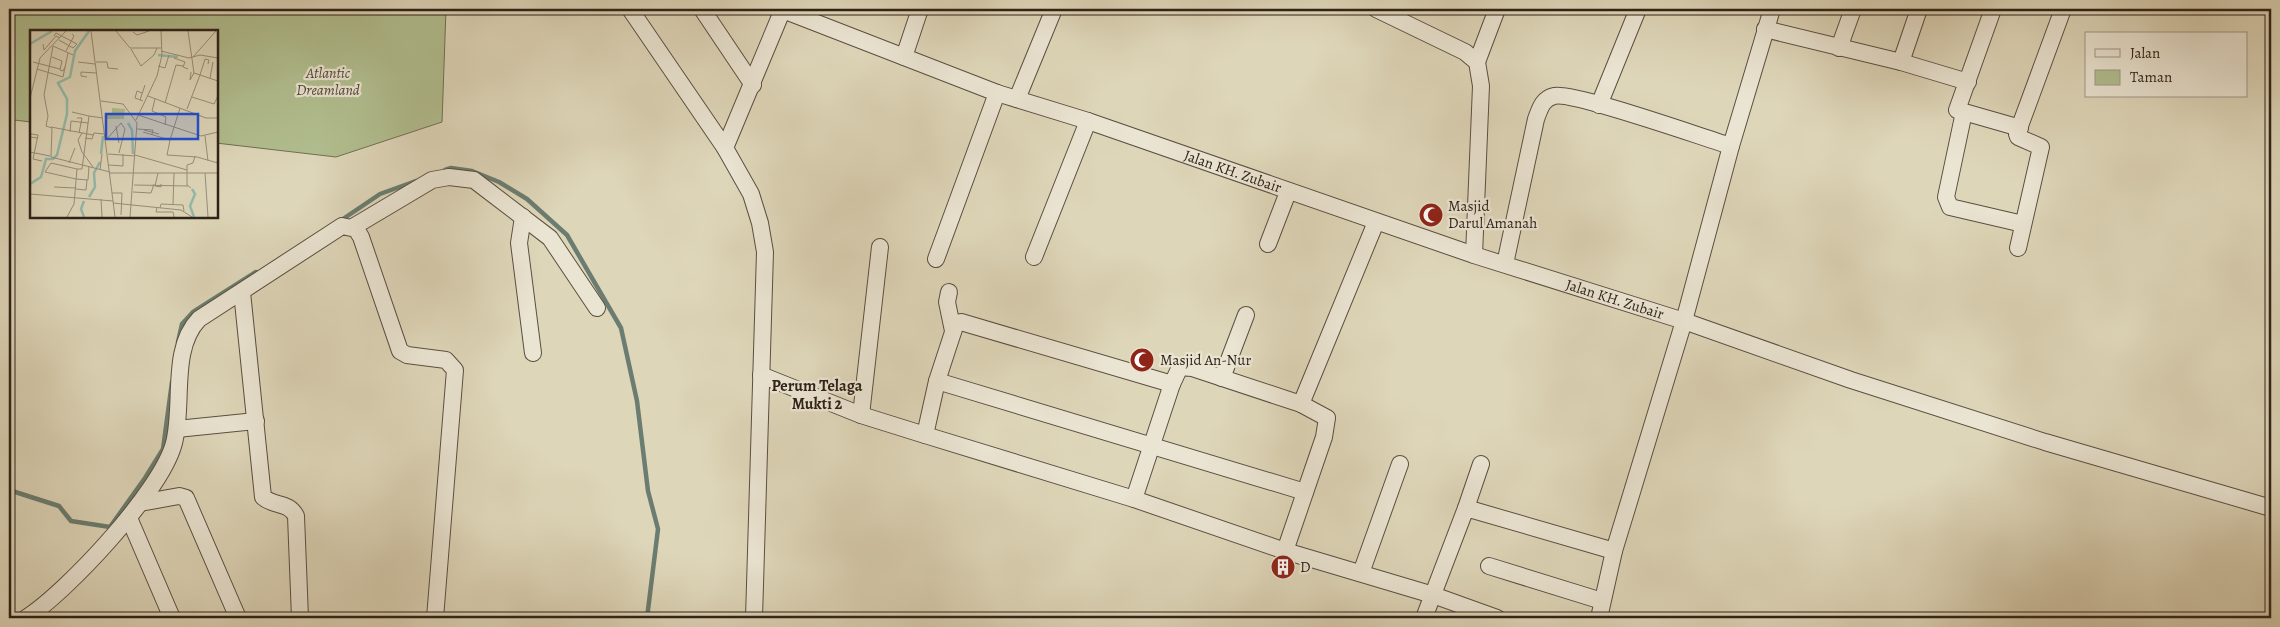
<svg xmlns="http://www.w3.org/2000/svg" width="2280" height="627" viewBox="0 0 2280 627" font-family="Alegreya,serif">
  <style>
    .green { fill: #b1be8f; stroke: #707054 }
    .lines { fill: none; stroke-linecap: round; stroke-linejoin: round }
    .stream { stroke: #6b7d70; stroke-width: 4.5 }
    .minor-casing { stroke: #5a4f41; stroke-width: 18 }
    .minor { stroke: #eae4d2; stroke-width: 16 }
    .labels { text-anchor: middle; stroke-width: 4.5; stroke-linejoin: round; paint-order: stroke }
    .park-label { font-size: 15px; font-style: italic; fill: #4f4936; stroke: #eae4d2 }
    .street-label { font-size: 15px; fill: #2e2219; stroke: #eae4d2 }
    .poi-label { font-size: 15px; fill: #2e2219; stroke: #eae4d2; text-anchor: start }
    .neighbourhood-label { font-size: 16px; font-weight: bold; fill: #2e2219; stroke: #eae4d2 }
    .inset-river { fill: none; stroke: #94baaa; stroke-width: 2.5 }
    .inset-road { fill: none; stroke: #988e79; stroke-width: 1 }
    .view { fill: #1d4ed8; fill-opacity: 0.15; stroke: #1d4ed8; stroke-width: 2.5 }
    .inset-edge { fill: none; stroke: #2e2219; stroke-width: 2.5 }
  </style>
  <rect width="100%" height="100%" fill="#ded6b9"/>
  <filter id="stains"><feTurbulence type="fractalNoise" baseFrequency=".004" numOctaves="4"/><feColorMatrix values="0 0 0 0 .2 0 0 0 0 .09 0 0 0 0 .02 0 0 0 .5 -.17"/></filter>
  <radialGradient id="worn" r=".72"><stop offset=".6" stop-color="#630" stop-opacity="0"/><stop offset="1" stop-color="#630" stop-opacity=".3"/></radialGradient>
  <path class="green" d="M9 9H446L442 122 336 157 216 143V31H31V122L14 120Z"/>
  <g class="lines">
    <path class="stream" d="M445 170 451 168 472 171 499 182 527 199 567 235 621 328 637 401 648 491 658 529 647 618
      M340 221 380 194 416 181
      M178 342 182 324 193 312 256 272
      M9 490 59 506 71 521 110 527 145 478 163 449 172 382"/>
    <defs>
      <g id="minor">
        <path d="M630 9 725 148 751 194 760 223 765 252 754 618"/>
        <path d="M702 9 753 85"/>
        <path d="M1376 9 1465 52 1477 62 1481 86 1474 255"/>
        <path d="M1993 9 1957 110 2020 128"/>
        <path id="s1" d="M783 10 997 93 1088 121 1474 255 1684 321 1851 380 2045 442 2271 508"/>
        <path d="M1765 29 1901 62 1968 82"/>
        <path d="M1839 48 1853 9"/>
        <path d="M904 57 920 9"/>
        <path d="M1477 62 1497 9"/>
        <path d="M1901 62 1919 9"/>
        <path d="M1017 99 1054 9"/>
        <path d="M1599 105 1638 9"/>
        <path d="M1964 112 1946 197 1950 207 2023 224"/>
        <path d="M725 148 783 9"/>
        <path d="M523 217 519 243 533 353"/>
        <path d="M353 227 432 180 449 177 474 180 550 238 597 308"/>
        <path d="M1268 244 1288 192"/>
        <path d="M2018 248 2041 147 2018 137 2017 134 2063 9"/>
        <path d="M1034 257 1088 121"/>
        <path d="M936 259 997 93"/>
        <path d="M1505 264 1536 119C1540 109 1542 99 1554 96 1572 91 1704 138 1731 146"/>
        <path d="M242 292 263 497C274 507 288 501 296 516L300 618"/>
        <path d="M949 292 947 302 953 331"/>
        <path d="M761 375 861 415 925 435 937 381 956 323 961 322 1172 384 1134 499"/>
        <path d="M1222 378 1246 315"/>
        <path d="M937 381 1305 492"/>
        <path d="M1172 384 1180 367 1192 368 1301 404 1327 418 1324 437 1285 551"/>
        <path d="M1301 404 1376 222"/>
        <path d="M861 415 880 247"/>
        <path d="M177 429 256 421"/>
        <path d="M925 435 1134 499 1285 551 1433 595 1497 618"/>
        <path d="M140 503 179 496 186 498 238 618"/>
        <path d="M1466 508 1481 464"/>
        <path d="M129 518 172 618"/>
        <path d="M1489 566 1602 601"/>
        <path d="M1361 573 1400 464"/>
        <path d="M26 618C67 592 162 490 174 443 184 404 170 349 199 319L342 226 356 229 361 237 400 351 407 355 446 360 455 370 435 618"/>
        <path d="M1424 618 1466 508 1614 551"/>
        <path d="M1599 618 1614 551 1684 321 1731 146 1772 9"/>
      </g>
    </defs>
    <use href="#minor" class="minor-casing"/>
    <use href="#minor" class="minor"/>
  </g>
  <defs>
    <symbol id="mosque-disc" viewBox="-11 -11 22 22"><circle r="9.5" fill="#8f2418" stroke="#eae4d2"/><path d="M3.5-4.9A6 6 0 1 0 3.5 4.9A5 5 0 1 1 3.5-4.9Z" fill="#fff"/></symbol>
    <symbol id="building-disc" viewBox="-11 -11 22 22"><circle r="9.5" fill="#8f2418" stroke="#eae4d2"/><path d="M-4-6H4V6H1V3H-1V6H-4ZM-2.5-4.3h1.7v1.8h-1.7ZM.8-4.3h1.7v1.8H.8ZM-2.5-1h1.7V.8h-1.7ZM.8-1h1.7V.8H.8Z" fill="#fff"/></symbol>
  </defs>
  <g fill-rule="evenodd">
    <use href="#mosque-disc" x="1417" y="201" width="28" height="28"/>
    <use href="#mosque-disc" x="1128" y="346" width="28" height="28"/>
    <use href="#building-disc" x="1269" y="553" width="28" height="28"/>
  </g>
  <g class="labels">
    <g class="park-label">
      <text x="328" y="78">Atlantic<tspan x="328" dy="17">Dreamland</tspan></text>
    </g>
    <g class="street-label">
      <text dy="5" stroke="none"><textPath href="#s1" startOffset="478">Jalan KH. Zubair</textPath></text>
      <text dy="5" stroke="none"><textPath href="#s1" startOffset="881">Jalan KH. Zubair</textPath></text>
    </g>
    <g class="poi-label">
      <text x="1448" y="211">Masjid<tspan x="1448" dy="17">Darul Amanah</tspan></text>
      <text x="1160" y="365">Masjid An-Nur</text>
      <text x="1300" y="572">D</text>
    </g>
    <g class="neighbourhood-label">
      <text x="817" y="391">Perum Telaga<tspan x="817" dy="18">Mukti 2</tspan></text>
    </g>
  </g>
  <g transform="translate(30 30)">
    <rect width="188" height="188" fill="#ded6b9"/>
    <path d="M82 78 95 79 94 89H77V83H82Z" fill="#b1be8f"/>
    <path class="inset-river" d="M0 14 22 1M128 25 148 27M98 93 102 100 103 124M71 124 73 106M0 154 11 147 16 129H23L27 125 37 84V69L28 53 40 47 45 21 59 1M162 159 165 164 160 176 164 187M59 167 65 157 64 143 70 132M54 187 51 179 54 171"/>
    <path class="inset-road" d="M61 1 83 171M86 1 100 18H131M158 1 164 43 160 50 161 42M103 2 107 5 119 1M24 6 26 3 47 14 43 18 29 10M13 14 14 20 26 6 30 8M23 16 14 65 18 86 16 96 22 98 21 127 80 142M23 16 43 25M101 19 111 36 124 25 127 18M36 21 44 6 42 4M131 21 159 28 170 25 188 28M22 27 32 31 30 40 33 41 35 37M163 27 186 1M144 28 155 32 153 37 158 39M3 32 30 39M48 32 65 34M66 32H77L78 38 88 39M128 36 135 38 139 25M7 39 33 47 38 23M164 43 188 51M170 45 175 29 179 30 178 34M57 47 51 46V42L66 43M180 48 183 32M112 63 107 61 105 68 113 71M118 66 176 88H188M162 67 184 74 188 66M0 68 10 28 36 1M125 69 122 81 136 87 135 95M110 70 115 55M71 71 93 74 107 93 100 187M135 73 146 35 153 36M157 79 170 45M42 82 59 86M108 85 171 106 188 102M47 88H52L49 103M106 90 127 46 132 25 131 1M86 96 89 113M21 97 63 105M107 99 123 100 122 104M114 100 129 104M40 102 41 91 58 93M113 102 140 110 150 78M52 103 48 110 52 122 63 137M175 106 178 131M8 108 0 107 1 104 8 105 3 129 12 131M55 108 62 109 64 103 74 104M76 110 91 93 95 99 89 123M140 110 137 125 167 127 188 133M0 122 20 126M78 124 105 126M105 125 157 140M39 133 45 118M79 135 93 136V124M70 140 72 124M80 143H188M128 143 125 156 131 157V154M175 143 178 187M46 149 15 142 21 133 47 139M46 149 58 150 59 136M104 155 158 156M24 157 46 158M161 158 157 155V135L163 133 165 126M46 159 56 160 57 150M103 162 121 163 124 154M82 163H92L91 185M0 164 83 171 85 187M71 169 72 187M83 173 151 180 162 187M143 174 144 143M127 177 126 182H143L144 187M130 178 131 174 153 175 154 181M37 187 44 174 47 139H52L59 86 73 88"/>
    <path class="view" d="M76 84H168V109H76Z"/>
    <rect width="188" height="188" class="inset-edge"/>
  </g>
  <rect width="2280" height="627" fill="none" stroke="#ded6b9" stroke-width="30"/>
  <rect x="10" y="10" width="2260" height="607" fill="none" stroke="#2e2219" stroke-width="2.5"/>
  <rect x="15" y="15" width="2250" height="597" fill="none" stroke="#2e2219"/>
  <rect x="2085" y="32" width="162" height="65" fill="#eae4d2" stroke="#9f9688"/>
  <rect x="2095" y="49" width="25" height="8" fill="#eae4d2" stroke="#9f9688"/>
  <text x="2130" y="58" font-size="15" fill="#2e2219">Jalan</text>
  <rect x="2095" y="70" width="25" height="15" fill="#b1be8f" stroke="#9f9688"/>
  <text x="2130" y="82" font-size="15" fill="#2e2219">Taman</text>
  <rect width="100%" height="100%" filter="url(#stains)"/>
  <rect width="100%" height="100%" fill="url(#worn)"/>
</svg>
